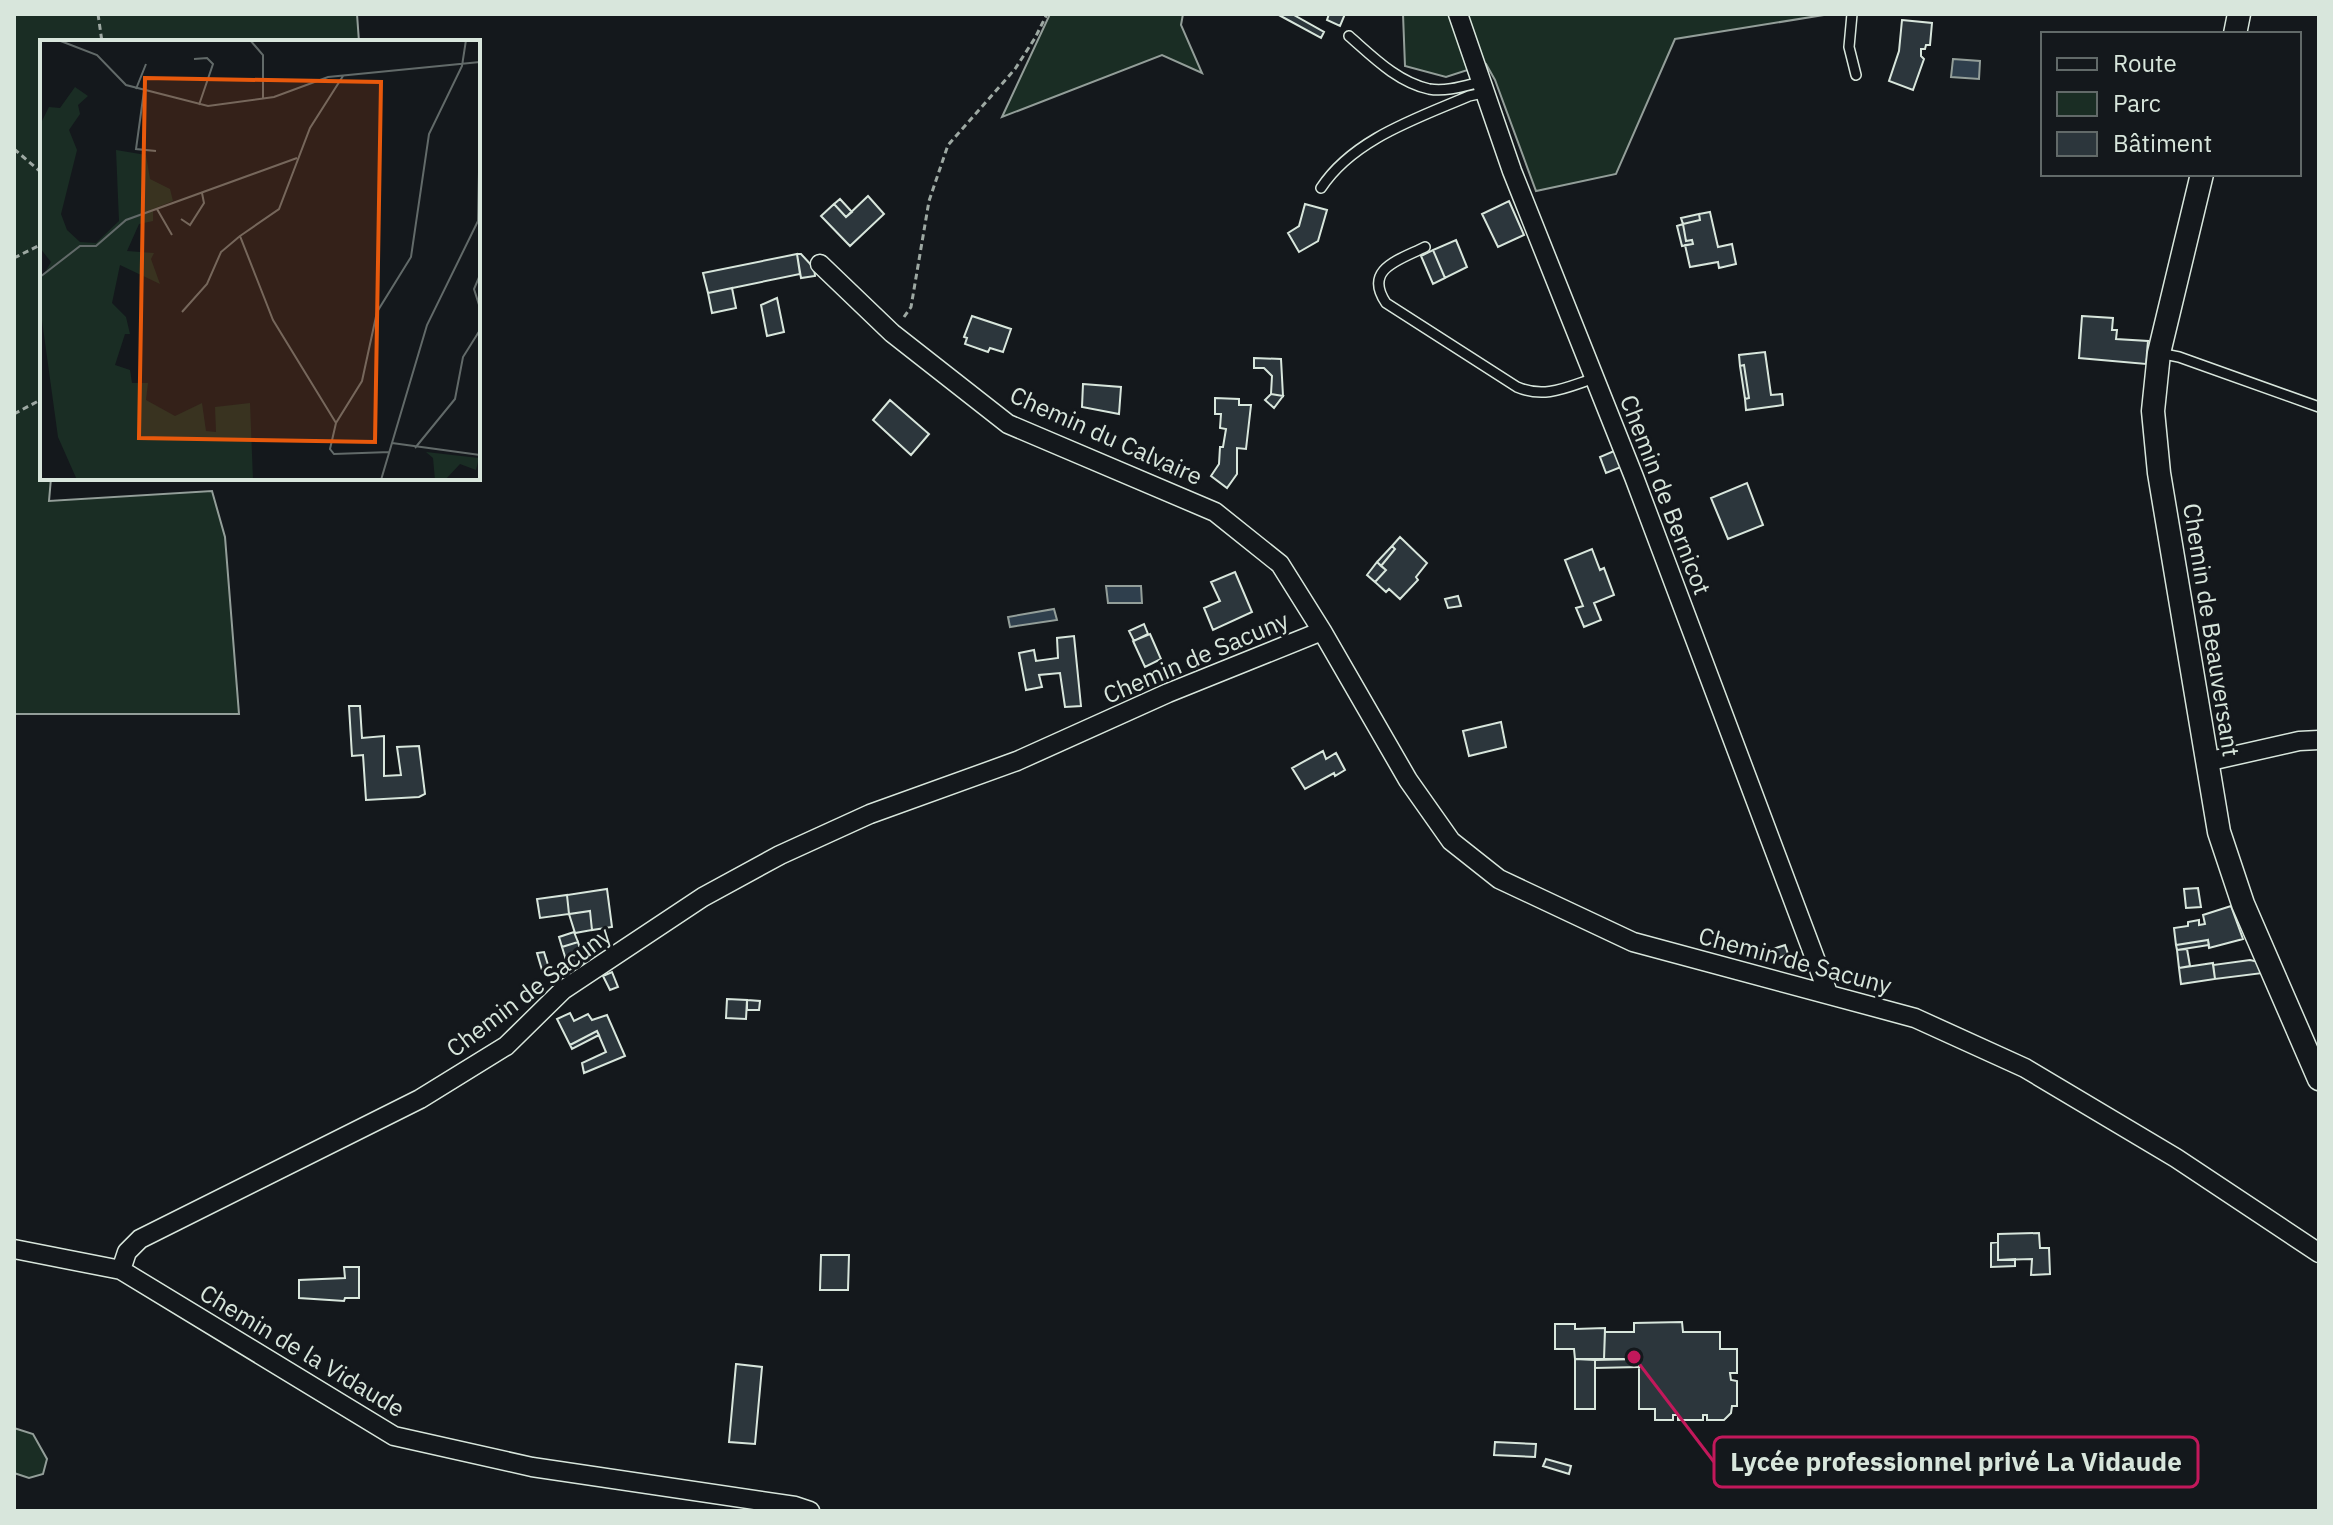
<svg xmlns="http://www.w3.org/2000/svg" width="2333" height="1525" viewBox="0 0 2333 1525" font-family="'IBM Plex Sans',sans-serif">
  <style>
    .green { fill: #1a2d24; stroke: #939e99; stroke-width: 2 }
    .water { fill: #2f3f4d; stroke: #939e99; stroke-width: 2 }
    .building { fill: #2c363c; stroke: #d8e6dc; stroke-width: 2 }
    .lines { fill: none; stroke-linecap: round; stroke-linejoin: round }
    .service-casing { stroke: #d8e6dc; stroke-width: 12 }
    .minor-casing { stroke: #d8e6dc; stroke-width: 21 }
    .tertiary-casing { stroke: #d8e6dc; stroke-width: 25 }
    .path { stroke: #9da8a2; stroke-width: 3; stroke-dasharray: 6 4; stroke-linecap: butt }
    .service { stroke: #14181c; stroke-width: 9 }
    .minor { stroke: #14181c; stroke-width: 18 }
    .tertiary { stroke: #14181c; stroke-width: 22 }
    .labels { text-anchor: middle; stroke-width: 6; stroke-linejoin: round; paint-order: stroke }
    .street-label { font-size: 24px; fill: #d8e6dc; stroke: #14181c }
    .inset-road { fill: none; stroke: #626a69; stroke-width: 2 }
    .view { fill: #e8590c; fill-opacity: 0.15; stroke: #e8590c; stroke-width: 4 }
    .inset-edge { fill: none; stroke: #d8e6dc; stroke-width: 4 }
    .leader { fill: none; stroke: #c2185b; stroke-width: 3 }
    .callout-dot { fill: #c2185b; stroke: #14181c; stroke-width: 3 }
    .callout { fill: #14181c; stroke: #c2185b; stroke-width: 3 }
    .callout-label { font-size: 26px; text-anchor: middle; font-weight: bold; fill: #d8e6dc }
  </style>
  <rect width="100%" height="100%" fill="#14181c"/>
  <path class="green" d="M14 14H357L359 42 246 40 245 42H42V478H51L49 501 212 491 225 537 239 714H14Z
    M1050 14H1183L1181 25 1202 73 1162 55 1002 117Z
    M1403 14H1830L1675 39 1616 174 1536 191 1495 80 1486 64 1446 77 1405 66Z
    M14 1428 33 1434 47 1459 43 1474 29 1478 14 1473Z"/>
  <path class="water" d="M1953 59 1980 61 1979 79 1951 77Z
    M1106 586H1141L1142 603H1108Z
    M1054 609 1057 620 1010 627 1008 617Z"/>
  <path class="building" d="M1277 14H1292L1324 32 1321 38Z
    M1329 14H1345L1340 26 1327 20Z
    M1902 20 1932 23 1930 45H1926L1925 49H1921V56L1924 59 1913 90 1889 81 1899 51Z
    M868 196 884 214 850 246 821 216 834 204 846 217Z
    M840 199 852 212 846 217 834 204Z
    M1509 201 1524 235 1498 247 1482 214Z
    M1305 204 1327 210 1318 241 1299 252 1288 233 1299 226Z
    M1710 212 1718 247 1732 244 1736 264 1719 268 1718 262 1690 267 1685 245 1693 244 1692 240 1686 241 1683 224 1700 220 1699 214Z
    M1699 214 1700 220 1683 224 1681 218Z
    M1683 224 1686 241 1692 240 1693 244 1682 246 1677 226Z
    M1456 240 1467 267 1445 278 1433 250Z
    M1433 250 1445 278 1433 284 1421 256Z
    M797 254 800 274 708 293 703 273Z
    M797 254H801L814 268 815 276 801 278Z
    M732 288 736 308 712 313 708 293Z
    M777 298 784 332 767 336 761 305Z
    M972 316 1011 329 1003 352 990 348 988 352 965 344 967 338 964 337Z
    M2082 316 2113 318 2112 330H2117L2116 339 2148 341 2146 364 2079 358Z
    M1765 352 1771 395 1782 394 1783 405 1746 410 1745 399 1749 398 1744 365 1740 366 1739 355Z
    M1254 358 1281 359 1283 396 1271 394 1272 376 1264 368H1254Z
    M1744 365 1749 398 1745 399 1740 366Z
    M1083 384 1121 387 1119 414 1082 407Z
    M1271 394 1283 396 1274 408 1265 400Z
    M1215 398 1239 399V405H1251L1246 449 1237 448V474L1227 488 1211 476 1219 464 1220 447H1223L1226 429 1220 428 1221 414H1215Z
    M890 400 929 434 911 455 873 420Z
    M1614 451 1621 467 1606 473 1600 457Z
    M1158 458 1172 464 1168 473 1154 467Z
    M1747 483 1763 525 1728 539 1711 498Z
    M1400 537 1427 563 1416 577 1418 580 1400 599 1389 589 1386 592 1375 582 1386 570 1381 566 1395 549 1392 546Z
    M1392 546 1395 549 1381 566 1377 562Z
    M1592 549 1600 570 1604 568 1614 595 1594 603 1601 620 1584 627 1576 608 1583 606 1565 560Z
    M1377 562 1386 570 1375 582 1367 575Z
    M1235 572 1252 612 1213 630 1204 608 1220 601 1211 582Z
    M1458 596 1461 606 1448 608 1445 599Z
    M1144 624 1148 634 1134 641 1129 631Z
    M1150 634 1161 659 1145 667 1133 641Z
    M1074 636 1081 706 1065 707 1060 673 1039 675 1042 687 1026 690 1019 653 1034 650 1036 661 1058 658 1057 638Z
    M349 706H360L362 738 384 736V776L401 775 397 747 419 746 425 794 419 797 366 800 363 755 352 756Z
    M1501 722 1506 747 1469 756 1463 731Z
    M1323 751 1326 759 1336 753 1345 770 1335 776 1334 773 1305 789 1292 768Z
    M2198 888 2201 907 2186 908 2184 889Z
    M607 889 612 927 592 930 590 911 569 914 567 895Z
    M567 895 569 914 540 918 537 899Z
    M2231 906 2243 939 2209 948 2208 940 2176 945 2174 928 2188 926V922L2199 920V925L2205 924 2203 915Z
    M590 911 592 930 575 933 569 914Z
    M574 932 578 942 562 947 559 937Z
    M2208 940 2209 945 2177 950 2176 945Z
    M578 942 585 966 570 973 562 947Z
    M1785 945 1788 954 1777 959 1773 949Z
    M2187 949 2190 966 2179 968 2177 950Z
    M544 952 549 968 542 970 537 953Z
    M2250 960 2259 962 2263 973 2215 979 2213 965Z
    M2213 963 2215 979 2181 984 2179 968Z
    M612 972 618 987 610 990 603 976Z
    M727 999 747 1000 746 1019 726 1018Z
    M747 1000 760 1001 759 1010H747Z
    M570 1013 574 1021 588 1014 592 1020 607 1015 625 1056 584 1073 582 1063 606 1052 597 1031 570 1045 557 1019Z
    M597 1031 599 1035 572 1049 570 1045Z
    M2039 1233 2040 1248H2049L2050 1274 2031 1275 2032 1259 1998 1260V1234Z
    M1998 1242V1260L2015 1259V1266L1991 1267V1243Z
    M821 1255H849L848 1290H820Z
    M344 1267H359V1298H345L344 1301 299 1298V1280L345 1278Z
    M1682 1322 1683 1332H1720V1349H1737V1373H1730L1731 1380 1737 1381V1406H1732L1731 1413 1724 1420H1707V1415H1703V1420H1678V1415H1673V1420H1655V1409H1639V1359H1604L1605 1332H1634V1323Z
    M1555 1324H1575V1329L1605 1328 1604 1359H1575L1574 1349H1555Z
    M1575 1359 1595 1360V1409H1575Z
    M1639 1359V1367L1595 1368V1360Z
    M736 1364 762 1367 755 1444 729 1442Z
    M1495 1442 1536 1444 1535 1457 1494 1455Z
    M1546 1459 1571 1466 1569 1474 1543 1466Z"/>
  <g class="lines">
    <defs>
      <path id="service" d="M1852 14 1849 47 1856 75
        M1349 36C1372 56 1397 82 1429 89 1446 92 1464 86 1480 82
        M1321 188C1353 139 1418 118 1469 96L1483 93
        M1425 247C1399 260 1363 269 1386 303L1517 387C1545 399 1567 387 1595 378
        M2159 353 2179 357 2319 407"/>
      <path id="minor" d="M1458 14 1512 171 1634 477 1828 993
        M820 264 892 333 1008 424 1215 512 1280 564 1322 631
        M2206 762 2299 741 2319 740
        M14 1249 121 1270 394 1436 532 1467 795 1506 810 1511
        M121 1270 127 1252 140 1239 420 1099 506 1046 563 990 703 897 780 855 870 814 1017 761 1168 693 1322 631 1408 780 1451 841 1499 879 1633 942 1915 1018 2025 1068 2176 1158 2319 1253"/>
      <path id="tertiary" d="M2235 34 2239 14
        M2202 174 2159 353 2153 411 2159 473 2219 832 2243 904 2319 1079"/>
    </defs>
    <use href="#service" class="service-casing"/>
    <use href="#minor" class="minor-casing"/>
    <use href="#tertiary" class="tertiary-casing"/>
    <path class="path" d="M98 14 102 42
      M14 149 42 173
      M14 258 42 244
      M904 317 911 307 929 201 948 145 1015 69 1035 38 1047 14
      M14 414 42 399"/>
    <use href="#service" class="service"/>
    <use href="#minor" class="minor"/>
    <use href="#tertiary" class="tertiary"/>
  </g>
  <g class="labels">
    <g class="street-label">
      <text transform="translate(1106 436) rotate(24)" y="8">Chemin du Calvaire</text>
      <text transform="translate(1665 495) rotate(69)" y="8">Chemin de Bernicot</text>
      <text transform="translate(2211 630) rotate(81)" y="8">Chemin de Beauversant</text>
      <text transform="translate(1196 658) rotate(-23)" y="8">Chemin de Sacuny</text>
      <text transform="translate(1795 961) rotate(15)" y="8">Chemin de Sacuny</text>
      <text transform="translate(529 992) rotate(-37)" y="8">Chemin de Sacuny</text>
      <text transform="translate(302 1351) rotate(31)" y="8">Chemin de la Vidaude</text>
    </g>
  </g>
  <g transform="translate(40 40)">
    <rect width="440" height="440" fill="#14181c"/>
    <path d="M35 47 48 56 38 65 40 74 29 90 37 110 21 174 27 190 40 202 56 203 79 181 76 110 106 115 110 139 130 149 133 161 113 169V181L99 184 87 211 114 213 111 219 120 244 80 225 72 263 86 277 90 294H85L75 325 90 330 92 343H108L106 360 135 376 162 363 166 391 176 392 175 367 210 363 213 440H37L18 397 0 266V241L11 222 0 208V85L9 67 20 68ZM386 412 439 418 436 430 420 424 405 440H395L393 418Z" fill="#1a2d24"/>
    <path class="inset-road" d="M18 0 57 15 86 45 168 66 234 57 288 37 440 22M210 0 223 15V59M154 19 167 18 173 24 159 65M96 49 106 24M104 51 96 109 116 111M117 169 132 195M141 179 150 185 164 163 162 153M440 235 434 249 440 268M0 237 40 206H56L86 180 257 118M142 272 167 244 181 212 200 196M296 383 233 280 200 196 239 169 270 88 303 36M352 403 440 415M375 408 415 359 423 317 440 290M350 412 294 414 290 409 296 383 322 341 337 272 371 217 389 94 422 26 426 0M341 440 387 285 438 181 440 82"/>
    <path class="view" d="M105 38 341 42 335 402 99 398Z"/>
    <rect width="440" height="440" class="inset-edge"/>
  </g>
  <path class="leader" d="M1634 1357L1714 1462"/>
  <circle class="callout-dot" cx="1634" cy="1357" r="8"/>
  <rect class="callout" x="1714" y="1437" width="484" height="50" rx="8"/>
  <g class="callout-label">
    <text x="1956" y="1471">Lycée professionnel privé La Vidaude</text>
  </g>
  <rect width="2333" height="1525" fill="none" stroke="#d8e6dc" stroke-width="32"/>
  <rect x="2041" y="32" width="260" height="144" fill="#14181c" stroke="#626a69" stroke-width="2"/>
  <rect x="2057" y="58" width="40" height="12" fill="#14181c" stroke="#626a69" stroke-width="2"/>
  <text x="2113" y="72" font-size="24" fill="#d8e6dc">Route</text>
  <rect x="2057" y="92" width="40" height="24" fill="#1a2d24" stroke="#626a69" stroke-width="2"/>
  <text x="2113" y="112" font-size="24" fill="#d8e6dc">Parc</text>
  <rect x="2057" y="132" width="40" height="24" fill="#2c363c" stroke="#626a69" stroke-width="2"/>
  <text x="2113" y="152" font-size="24" fill="#d8e6dc">Bâtiment</text>
</svg>
